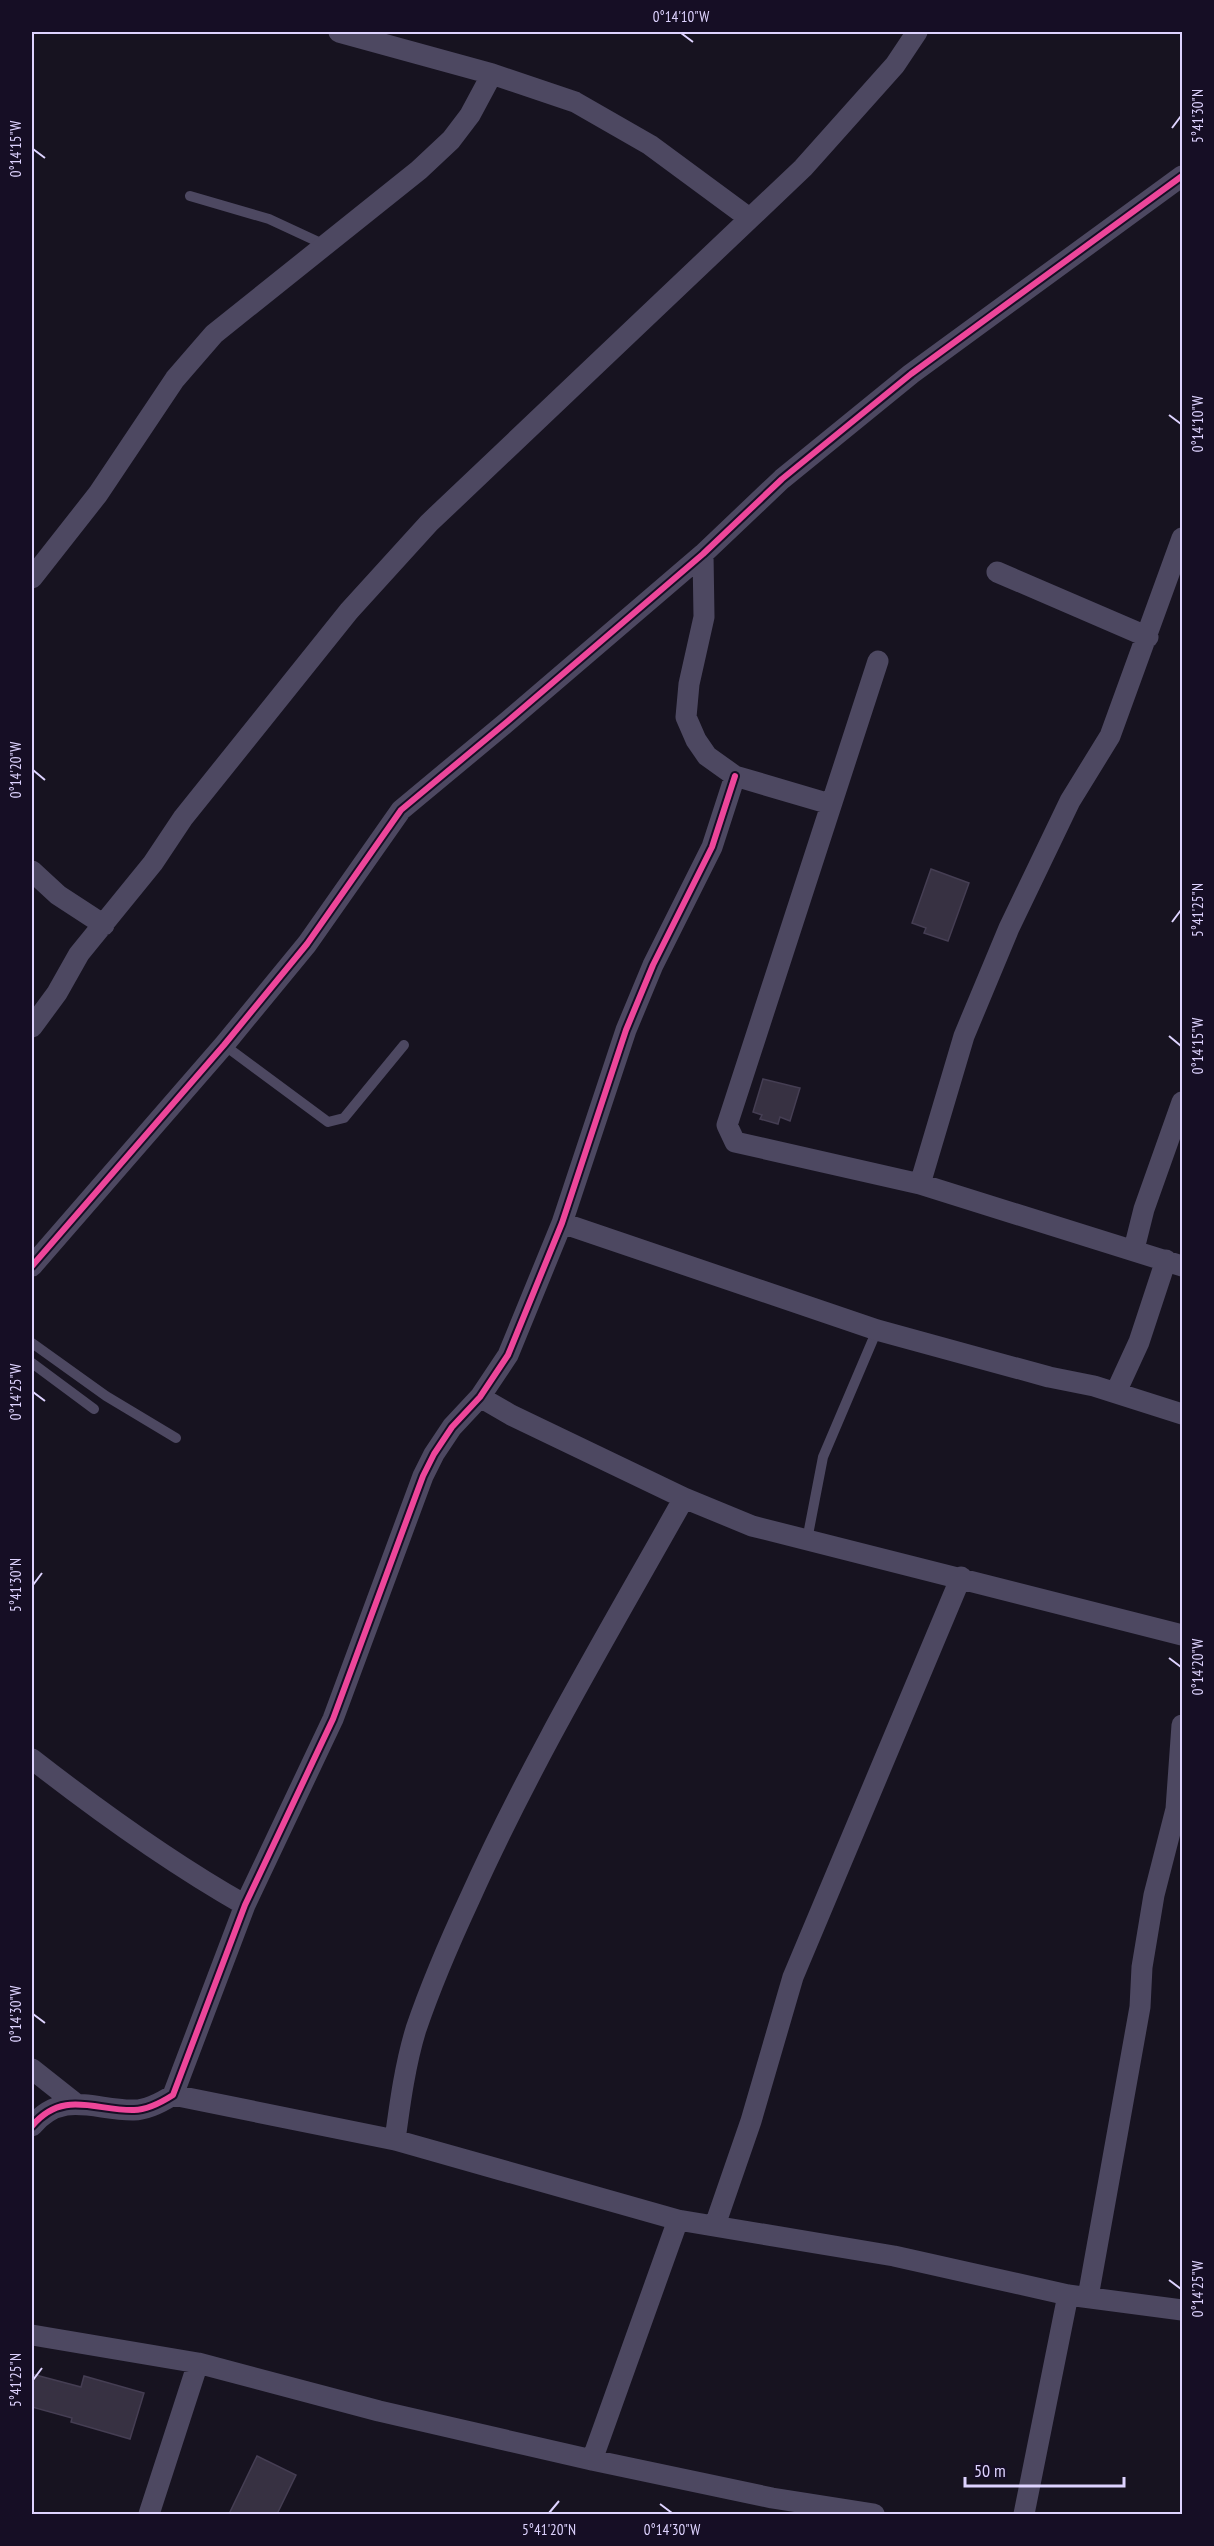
<svg xmlns="http://www.w3.org/2000/svg" width="1214" height="2546" viewBox="0 0 1214 2546" font-family="'PT Sans Narrow',sans-serif">
  <style>
    .building { fill: #373142; stroke: #453e53; stroke-width: 1.5 }
    .lines { fill: none; stroke-linecap: round; stroke-linejoin: round }
    .service { stroke: #4d4861; stroke-width: 10 }
    .minor { stroke: #4d4861; stroke-width: 21 }
    .cycleway-casing { stroke: #160e25; stroke-width: 10 }
    .cycleway { stroke: #ed469a; stroke-width: 6 }
    .ticks { fill: none; stroke: #ded3ff; stroke-width: 2 }
    .neatline { fill: none; stroke: #ded3ff; stroke-width: 2 }
    .ticks-label { font-size: 15px; text-anchor: middle; fill: #ded3ff }
  </style>
  <rect width="100%" height="100%" fill="#171320"/>
  <path class="building" d="M931 869 969 883 948 941 924 933 926 928 912 923Z
    M763 1079 800 1088 790 1121 780 1117 778 1124 760 1119 762 1115 753 1112Z
    M32 2374 81 2387 84 2376 144 2393 130 2439 71 2422 72 2418 32 2407Z
    M257 2456 296 2475 277 2514H229Z"/>
  <g class="lines">
    <path class="service" d="M190 196 269 219 325 245
      M224 1045 328 1122 344 1118 404 1045
      M32 1343 106 1396 176 1438
      M32 1363 94 1409
      M807 1540 823 1457 877 1330"/>
    <path class="minor" d="M339 32 492 74 575 102 650 145 749 218
      M703 554 704 617 689 684 686 717 696 740 707 756 735 776 830 804
      M997 572 1148 637
      M32 578 98 494 175 379 214 334 419 170 451 140 470 115 492 74
      M878 661 727 1125 735 1142 920 1184 1182 1266
      M32 871 58 895 104 925
      M32 1027 57 993 79 954 153 863 183 818 349 611 429 523 803 168 895 65 917 32
      M920 1184 964 1036 1009 928 1070 801 1110 736 1182 538
      M562 1223 877 1330 1049 1377 1094 1386 1182 1414
      M1134 1249 1144 1209 1182 1102
      M32 1266 224 1045 307 944 401 810 508 721 703 554 782 479 911 374 1182 176
      M1116 1392 1139 1342 1166 1260
      M480 1397 511 1415 684 1498 752 1526 1182 1635
      M32 1759C100 1812 169 1862 245 1905
      M32 2069 75 2103
      M173 2095 395 2140 678 2220 894 2256 1068 2295 1182 2310
      M32 2126C63 2089 96 2111 134 2110 148 2110 162 2102 173 2095L245 1905 333 1719 423 1476 434 1454 452 1427 480 1397 508 1355 562 1223 626 1030 653 965 712 847 735 776
      M395 2140C400 2103 405 2065 416 2029 431 1985 450 1941 470 1898 532 1760 610 1630 684 1498
      M715 2225 751 2121 793 1977 961 1577
      M1088 2297 1140 2007 1142 1967 1154 1895 1176 1809 1182 1725
      M32 2335 198 2363 379 2411 592 2460 772 2498 874 2514
      M592 2460 678 2220
      M149 2514 198 2363
      M1024 2514 1068 2295"/>
    <defs>
      <path id="cycleway" d="M32 1266 224 1045 307 944 401 810 508 721 703 554 782 479 911 374 1182 176
        M32 2126C63 2089 96 2111 134 2110 148 2110 162 2102 173 2095L245 1905 333 1719 423 1476 434 1454 452 1427 480 1397 508 1355 562 1223 626 1030 653 965 712 847 735 776"/>
    </defs>
    <use href="#cycleway" class="cycleway-casing"/>
    <use href="#cycleway" class="cycleway"/>
  </g>
  <path class="ticks" d="M681 33 693 42M1172 128 1181 116M33 149 45 158M1169 415 1181 424M33 770 45 780M1172 922 1181 910M1169 1036 1181 1046M33 1392 45 1401M33 1585 42 1573M1169 1658 1181 1667M33 2014 45 2023M1169 2280 1181 2289M33 2380 42 2368M660 2504 672 2513M549 2513 559 2501"/>
  <rect width="1214" height="2546" fill="none" stroke="#160e25" stroke-width="66"/>
  <path d="M965 2477v9h159v-9" fill="none" stroke="#ded3ff" stroke-width="3"/>
  <text x="974" y="2477" font-size="18" fill="#ded3ff" stroke="#160e25" stroke-width="4.5" paint-order="stroke">50 m</text>
  <rect x="33" y="33" width="1148" height="2480" class="neatline"/>
  <g class="ticks-label">
    <text x="681" y="22">0°14'10"W</text>
    <text transform="translate(1198 116) rotate(-90)" y="5">5°41'30"N</text>
    <text transform="translate(16 149) rotate(-90)" y="5">0°14'15"W</text>
    <text transform="translate(1198 424) rotate(-90)" y="5">0°14'10"W</text>
    <text transform="translate(16 770) rotate(-90)" y="5">0°14'20"W</text>
    <text transform="translate(1198 910) rotate(-90)" y="5">5°41'25"N</text>
    <text transform="translate(1198 1046) rotate(-90)" y="5">0°14'15"W</text>
    <text transform="translate(16 1392) rotate(-90)" y="5">0°14'25"W</text>
    <text transform="translate(16 1585) rotate(-90)" y="5">5°41'30"N</text>
    <text transform="translate(1198 1667) rotate(-90)" y="5">0°14'20"W</text>
    <text transform="translate(16 2014) rotate(-90)" y="5">0°14'30"W</text>
    <text transform="translate(1198 2289) rotate(-90)" y="5">0°14'25"W</text>
    <text transform="translate(16 2380) rotate(-90)" y="5">5°41'25"N</text>
    <text x="549" y="2535">5°41'20"N</text>
    <text x="672" y="2535">0°14'30"W</text>
  </g>
</svg>
